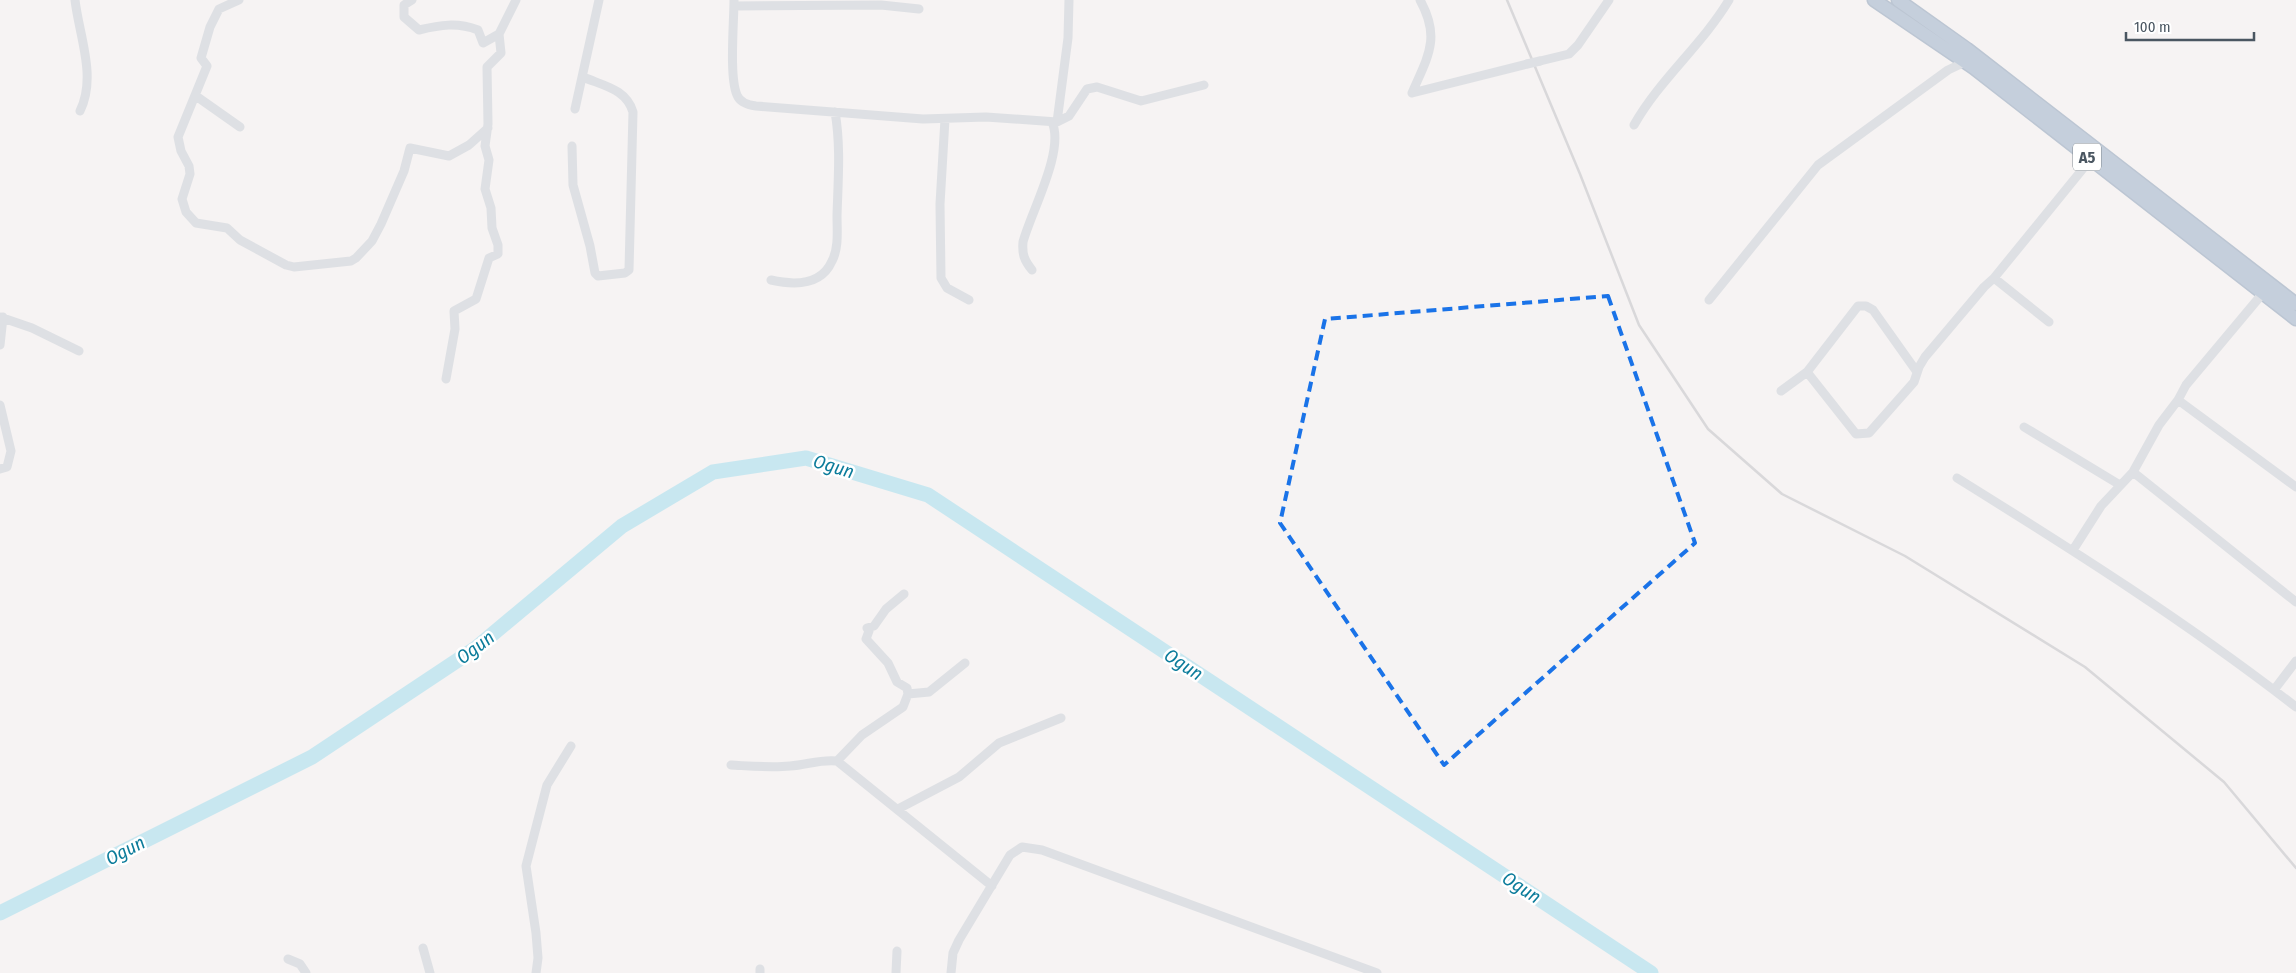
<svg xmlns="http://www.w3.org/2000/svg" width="2296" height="973" viewBox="0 0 2296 973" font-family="'Fira Sans Condensed',sans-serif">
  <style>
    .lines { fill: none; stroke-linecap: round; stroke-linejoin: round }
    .river { stroke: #90daee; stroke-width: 15 }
    .highway-casing { stroke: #7690ad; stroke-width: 15 }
    .minor { stroke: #c1cad2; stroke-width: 9 }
    .highway { stroke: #8ba5c1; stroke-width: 12 }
    .rail { stroke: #b5b8bd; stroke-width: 2.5 }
    .minor-bridge { stroke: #c1cad2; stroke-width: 9 }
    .marked { fill: none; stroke: #1a73e8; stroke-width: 4; stroke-dasharray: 10 6; stroke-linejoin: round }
    .labels { text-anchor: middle; stroke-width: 5; stroke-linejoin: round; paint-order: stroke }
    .shield { fill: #fff; stroke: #808990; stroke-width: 1 }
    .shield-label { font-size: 16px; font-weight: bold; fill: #4a5661 }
    .water-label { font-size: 19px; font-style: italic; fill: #0c7c9b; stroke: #fff }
  </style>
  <rect width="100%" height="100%" fill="#f5f3f3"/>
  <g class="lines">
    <path class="river" d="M0 913 312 757 476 648 622 526 713 472 806 458 928 495 1651 973"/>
    <defs>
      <path id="highway" d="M1874 0 1974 68 2296 319
        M1898 0 1967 49 2296 304"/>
    </defs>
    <use href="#highway" class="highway-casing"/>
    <path class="minor" d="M75 0C79 35 97 77 80 111
      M239 0 219 9 210 27 201 58 207 66 178 137 181 151 189 166 190 174 182 199 186 212 196 223 227 228 240 240 286 265 294 267 351 261 356 258 372 241 381 224 404 171 410 148 449 156 469 145 488 128
      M412 0 404 5V17L419 30C440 25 457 22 478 30L483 43 499 34
      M734 0C734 22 729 77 737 95 740 103 748 105 756 106L923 119 986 117 1057 122 1069 116 1087 89 1097 87 1141 101 1204 85
      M734 6 881 5 919 9
      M1540 61 1569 54 1578 45 1609 0
      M1412 93 1527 64
      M1412 93C1428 56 1441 38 1420 0
      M196 96 240 127
      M575 109 599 0
      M945 119 940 204 941 278 947 288 969 300
      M1057 122 1068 38 1069 0
      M1634 125C1660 79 1702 45 1729 0
      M572 146 573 185 590 246 595 273 598 276 625 273 629 270 633 112C626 89 604 86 583 77
      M1032 270C1024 260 1022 254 1023 242 1031 212 1065 151 1052 122
      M1994 278 2049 322
      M771 280C793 285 821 286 832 261 839 248 837 230 837 216 838 181 841 146 835 112
      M1709 300 1818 165 1948 70 1965 62
      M0 317 32 328 79 351
      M0 345 3 317
      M1807 372 1856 434 1869 433 1914 382 1919 367 1925 357 1984 287 1994 278 2090 160
      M446 379 455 329 454 311 476 299 489 258 498 254V245L492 228 491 208 485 189 489 160 485 146 488 124 487 67 501 53 499 34 516 0
      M1781 391 1807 372 1858 306H1866L1873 310 1917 372
      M2178 400 2296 487
      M0 405 11 451 7 467 0 469
      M2024 427 2120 485
      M2133 472 2296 602
      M1957 478C2073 550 2188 623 2296 707
      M2073 550 2101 506 2133 472 2159 425 2178 400 2186 385 2263 293
      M904 594 886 609 874 626 867 628 869 631 866 639 888 663 897 682 907 688 908 694
      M2274 690 2296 661
      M837 761 992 886
      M731 765C750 766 771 768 790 766 807 765 820 759 837 761L862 735 903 707 908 694 929 692 965 663
      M898 809 959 777 999 743 1061 718
      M423 948 430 973
      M288 959 300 964 306 973
      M536 973 538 958 536 933 526 866 547 785 571 746
      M760 973V969
      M896 973 897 951
      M951 973 953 953 959 940 1010 855 1022 847 1042 850 1377 973"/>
    <use href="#highway" class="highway"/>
    <path class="rail" d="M1507 0 1580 174 1639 325 1708 429 1782 494 1905 556 2085 667 2224 782 2296 868"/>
    <path class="minor-bridge" d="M1527 64 1540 61"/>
  </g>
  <path d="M0 0H2296V973H0ZM1608 296 1695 543 1444 765 1280 523 1325 319Z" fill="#f5f3f3" fill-opacity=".55" fill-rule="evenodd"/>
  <path class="marked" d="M1608 296 1695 543 1444 765 1280 523 1325 319Z"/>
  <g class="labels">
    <rect class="shield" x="2073" y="143.5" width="28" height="27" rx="4"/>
    <g class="shield-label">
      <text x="2087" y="163">A5</text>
    </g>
    <g class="water-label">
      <text transform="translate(834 466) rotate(17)" y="7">Ogun</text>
      <text transform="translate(475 647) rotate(-37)" y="7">Ogun</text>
      <text transform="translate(1184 664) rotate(33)" y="7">Ogun</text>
      <text transform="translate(125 850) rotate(-27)" y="7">Ogun</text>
      <text transform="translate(1522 887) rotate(33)" y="7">Ogun</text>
    </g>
  </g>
  <path d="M2126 32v8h128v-8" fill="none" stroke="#4a5661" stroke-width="2.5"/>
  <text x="2134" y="32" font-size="15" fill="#4a5661" stroke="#ffffff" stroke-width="4" paint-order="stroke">100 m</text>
</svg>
